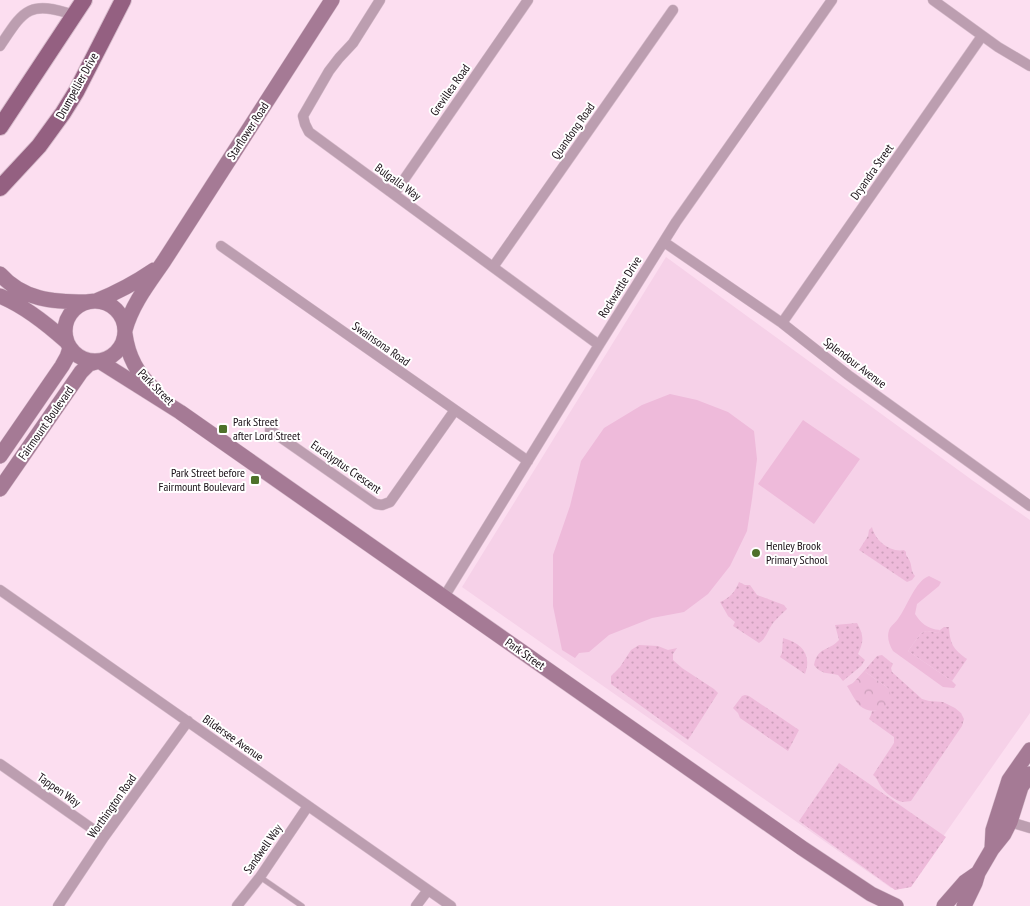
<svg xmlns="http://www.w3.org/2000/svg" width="1030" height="906" viewBox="0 0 1030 906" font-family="'PT Sans Narrow',sans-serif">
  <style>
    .built { fill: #f6d1e8 }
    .grass { fill: url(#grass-dots) }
    .park { fill: url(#park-crowns) }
    .garden { fill: #eebada }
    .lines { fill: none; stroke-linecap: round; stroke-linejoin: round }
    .lane-casing { stroke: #d8bdcd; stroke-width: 6 }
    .street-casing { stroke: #d8bdcd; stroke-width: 11 }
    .secondary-casing { stroke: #d8bdcd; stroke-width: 16 }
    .primary-casing { stroke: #d8bdcd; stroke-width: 18 }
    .lane { stroke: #bc9eb0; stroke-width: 5 }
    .street { stroke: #bc9eb0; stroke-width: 10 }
    .secondary { stroke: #a57a95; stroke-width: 15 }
    .primary { stroke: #946081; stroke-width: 16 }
    .poi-dot { fill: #4e712a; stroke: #fff; stroke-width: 2 }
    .labels { text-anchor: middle; stroke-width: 4; stroke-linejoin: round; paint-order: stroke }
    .street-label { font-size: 12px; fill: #180e15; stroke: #fff }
    .poi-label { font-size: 12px; fill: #180e15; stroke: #fff; text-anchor: start }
  </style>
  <defs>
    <pattern id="grass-dots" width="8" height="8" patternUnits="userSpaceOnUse" patternTransform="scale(1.25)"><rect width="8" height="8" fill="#eebada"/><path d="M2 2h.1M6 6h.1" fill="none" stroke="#cb9fba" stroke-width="1.8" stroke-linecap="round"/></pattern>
    <pattern id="park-crowns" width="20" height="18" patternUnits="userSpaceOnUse" patternTransform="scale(1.25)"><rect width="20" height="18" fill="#eebada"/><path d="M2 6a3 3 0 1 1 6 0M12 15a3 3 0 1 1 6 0" fill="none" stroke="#cb9fba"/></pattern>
  </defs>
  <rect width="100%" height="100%" fill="#fcdef0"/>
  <path class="built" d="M666 257 972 480 1030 520V713L909 885 891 888 462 587Z"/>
  <path class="grass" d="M872 527C875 541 891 553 904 550L906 552V555C914 565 909 568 915 576L912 580 907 582 859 550 868 536 869 530Z
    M739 582 745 585H750L757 595 784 605 787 609C782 614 777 618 773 623 768 630 766 639 759 643L733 626 735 622 728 616 720 602C730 598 735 592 739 582Z
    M857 623C864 636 864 641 858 654L865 660 861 666 843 681 838 675C828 673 820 674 814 665 818 646 828 652 839 640L835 625Z
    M944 627H949C950 644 953 649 967 659L952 681 908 651 921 633 927 631 938 633 940 630Z
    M783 638C802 643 812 655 805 674L780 657 782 653Z
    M639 645 658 646 668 650 677 648 673 654V660L682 668 714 689 718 693 688 740 611 684V676L620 667 631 650Z
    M882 655 893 664 891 668 892 672 922 699 929 701 943 702 955 708 961 713 964 719 962 726 911 801C909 801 905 802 903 802 895 801 884 792 880 785 877 780 877 778 873 775L894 743V737L869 719 871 715 872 711 877 710 888 688 864 671 877 656Z
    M745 695 749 696 799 730 788 751 740 718 738 713 733 708 742 696Z
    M839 763 946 837 911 887 895 890 799 821Z"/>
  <path class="park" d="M864 671 888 688C898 705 874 718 860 706 855 701 851 692 847 686L853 683Z"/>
  <path class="garden" d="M670 394 697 400 728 412 754 431 757 459 752 499 747 531 730 566 708 594 684 612 652 618 609 635 589 652 579 653 575 658 562 650 553 606V555L570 506 581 461 604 428 642 405Z
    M803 420 860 459 814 524 758 484Z
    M929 576 941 582 939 586 917 604 915 614C921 623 927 629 940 630L938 633 927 631 921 633 908 651 952 681 956 685 954 688 943 687 893 651C889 644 886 636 890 628 892 625 896 622 898 619 907 607 915 581 929 576Z"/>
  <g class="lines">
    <defs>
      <path id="lane" d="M260 877 302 906"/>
      <path id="street" d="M380 0 353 43 339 58 329 71 303 116 305 124 309 132 599 345
        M933 0 998 47 1030 66
        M0 46C24 10 28 0 74 15
        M394 194 528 0
        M664 242 782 323 848 375 1030 506
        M221 246 528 461
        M493 267 673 10
        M782 323 982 36
        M270 430 376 504 382 505 390 502 455 410
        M0 590 451 906
        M444 597 599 345 676 222 832 0
        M0 764 104 837
        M1010 822 1030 828
        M58 906 104 837 188 721
        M237 906 260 877 308 806
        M416 906 428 890"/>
      <path id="secondary" d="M0 274C23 300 53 302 86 302
        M0 296C25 306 47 324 67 342
        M65 331a30 30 0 1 1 60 0a30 30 0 1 1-60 0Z
        M96 301C116 293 135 283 154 270
        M125 330C132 304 149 283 164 261L332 0
        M125 334C128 357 137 374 154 389
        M99 361 180 412 802 848 871 894 896 906
        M0 456 62 366 67 357 70 348
        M0 489 81 372 89 364 96 362
        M992 849 993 830 1009 780 1030 750
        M944 906 965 882 978 873
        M964 906 975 883 978 873 992 849 1004 834 1010 822 1021 787 1030 774"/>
      <path id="primary" d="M0 127 84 0
        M0 188 39 146 63 113 76 92 123 0"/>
    </defs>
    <use href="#lane" class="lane-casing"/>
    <use href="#street" class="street-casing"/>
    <use href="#secondary" class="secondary-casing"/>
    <use href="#primary" class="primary-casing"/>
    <use href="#lane" class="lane"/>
    <use href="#street" class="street"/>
    <use href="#secondary" class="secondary"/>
    <use href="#primary" class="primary"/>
  </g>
  <g class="poi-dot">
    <rect x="218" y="424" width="10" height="10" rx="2.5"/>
    <rect x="250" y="475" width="10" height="10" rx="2.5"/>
    <circle cx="756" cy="553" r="5"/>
  </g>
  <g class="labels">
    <g class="street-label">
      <text transform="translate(77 86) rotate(-61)" y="4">Drumpellier Drive</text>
      <text transform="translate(450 90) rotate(-55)" y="4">Grevillea Road</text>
      <text transform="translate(248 131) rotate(-57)" y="4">Starflower Road</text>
      <text transform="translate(573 131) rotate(-55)" y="4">Quandong Road</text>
      <text transform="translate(872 172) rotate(-55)" y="4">Dryandra Street</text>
      <text transform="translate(398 182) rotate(36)" y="4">Bulgalla Way</text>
      <text transform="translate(620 287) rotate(-58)" y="4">Rockwattle Drive</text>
      <text transform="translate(381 344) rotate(35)" y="4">Swainsona Road</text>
      <text transform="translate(855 363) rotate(37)" y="4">Splendour Avenue</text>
      <text transform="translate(156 387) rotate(45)" y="4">Park Street</text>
      <text transform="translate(46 423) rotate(-55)" y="4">Fairmount Boulevard</text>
      <text transform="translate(346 467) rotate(35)" y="4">Eucalyptus Crescent</text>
      <text transform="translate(525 654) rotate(35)" y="4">Park Street</text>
      <text transform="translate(233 738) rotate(35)" y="4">Bildersee Avenue</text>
      <text transform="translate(59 790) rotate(35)" y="4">Tappen Way</text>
      <text transform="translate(112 806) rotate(-55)" y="4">Worthington Road</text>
      <text transform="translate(263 849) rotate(-55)" y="4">Sandwell Way</text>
    </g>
    <g class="poi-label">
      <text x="233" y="426">Park Street<tspan x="233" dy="14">after Lord Street</tspan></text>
      <text x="245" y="477" text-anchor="end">Park Street before<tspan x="245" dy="14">Fairmount Boulevard</tspan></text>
      <text x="766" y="550">Henley Brook<tspan x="766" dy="14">Primary School</tspan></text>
    </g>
  </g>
</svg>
